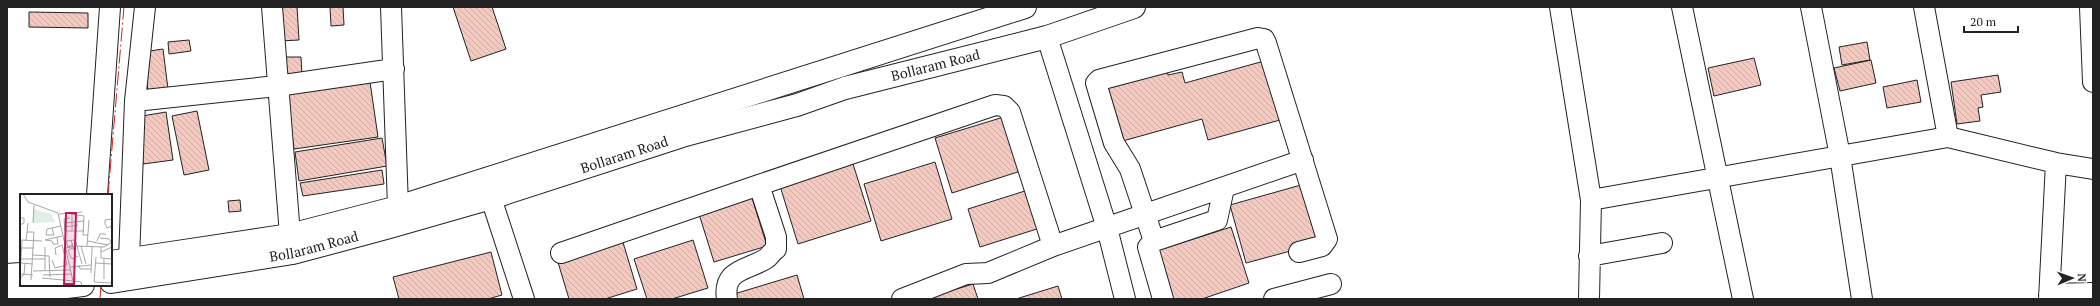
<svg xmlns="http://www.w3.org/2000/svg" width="2100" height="306" viewBox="0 0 2100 306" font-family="'PT Serif',serif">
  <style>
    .building { fill: url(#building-back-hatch); stroke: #222 }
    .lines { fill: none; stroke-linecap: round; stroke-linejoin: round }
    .minor-casing { stroke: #222; stroke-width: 22 }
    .major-casing { stroke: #222; stroke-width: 24 }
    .minor { stroke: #fff; stroke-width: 20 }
    .major { stroke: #fff; stroke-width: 22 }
    .power { stroke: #c62828; stroke-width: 1; stroke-dasharray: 14 3 2 3; stroke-linecap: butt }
    .labels { text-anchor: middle; stroke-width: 3; stroke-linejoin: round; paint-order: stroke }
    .street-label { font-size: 14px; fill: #222; stroke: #fff }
    .inset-road { fill: none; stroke: #a7a7a7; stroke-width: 1 }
    .view { fill: #c2185b; fill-opacity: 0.15; stroke: #c2185b; stroke-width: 2 }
    .inset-edge { fill: none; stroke: #222; stroke-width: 2 }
  </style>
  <defs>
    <pattern id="building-back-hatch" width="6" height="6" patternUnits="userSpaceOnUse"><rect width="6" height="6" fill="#f3c9c0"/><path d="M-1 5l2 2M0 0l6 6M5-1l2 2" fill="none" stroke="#d0aca5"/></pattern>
  </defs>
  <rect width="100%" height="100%" fill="#fff"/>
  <path class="building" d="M278 7H297L299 40 280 41Z
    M330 7H343L344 25 331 26Z
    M453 7H492L506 49 471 61Z
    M29 12 88 13V28L29 27Z
    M189 40 191 51 169 54 168 42Z
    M1867 42 1870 60 1842 65 1839 47Z
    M163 49 168 89 148 92 143 52Z
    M281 57H301L302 76 282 77Z
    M1754 58 1761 85 1714 96 1708 68Z
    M1871 60 1876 83 1840 91 1834 68Z
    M1264 61 1280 120 1208 140 1202 119 1119 142 1104 86 1167 69 1168 75 1182 72 1185 83Z
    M1998 75 2001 92 1981 95 1983 107 1978 108 1980 121 1957 124 1951 82Z
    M1917 80 1921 102 1887 108 1883 87Z
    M370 82 378 137 294 149 286 94Z
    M197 111 209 170 184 175 172 116Z
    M166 112 173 160 143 164 136 117Z
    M1007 116 1024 170 952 193 935 138Z
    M382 138 387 166 299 181 295 152Z
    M935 162 952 219 881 241 864 184Z
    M853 164 871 221 798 244 780 186Z
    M382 170 384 184 303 196 300 183Z
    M1308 183 1324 242 1246 263 1230 205Z
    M1028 190 1040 228 980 247 968 209Z
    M752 198 767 246 714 262 699 214Z
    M240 200 241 211 229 212 228 201Z
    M1231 227 1249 283 1202 299H1168L1153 252Z
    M622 239 637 289 605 299H569L557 259Z
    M693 240 708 288 672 299H647L634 259Z
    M491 252 502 295 488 299H399L393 277Z
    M797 275 804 299H736L734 294Z
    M973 284 978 299H924Z
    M1058 286 1062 299H1016Z"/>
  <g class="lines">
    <defs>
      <path id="minor" d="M272 7 290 235
        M391 7 398 207
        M1560 7 1591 200 1589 299
        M1682 7 1743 299
        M1811 7 1840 156 1862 299
        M1924 7 1948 137
        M2090 7 2093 82
        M1047 37 1107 228 1125 299
        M135 101 277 86 394 69
        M97 195 110 7
        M491 198 524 299
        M1591 200 1948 137 2056 163 2093 169
        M1154 241 1130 169 1114 143 1096 83 1099 80 1258 38 1264 39 1266 43 1327 239 1322 246 1299 252
        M561 253 759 185
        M1589 256 1662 243
        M129 259 135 101 145 7
        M2049 294 2093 293
        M727 299C722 268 750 270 767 258 770 255 773 251 776 249V237L759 185 995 105 1004 106 1010 112 1053 246
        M902 299 966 274 988 273 1053 246 1303 160
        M1163 299 1148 247 1154 241 1217 220 1224 188
        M1274 299 1331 284
        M2049 299 2056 163"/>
      <g id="major">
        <path d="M111 262 290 235 398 207 1025 7"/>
        <path d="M7 275 21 274"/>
        <path id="s1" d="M111 282 293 253 390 227 491 198 682 136 797 105 845 88 1047 37 1134 7"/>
        <path d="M7 294 83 285"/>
      </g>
    </defs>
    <use href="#minor" class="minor-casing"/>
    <use href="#major" class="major-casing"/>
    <use href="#minor" class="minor"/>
    <use href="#major" class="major"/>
    <path class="power" d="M108 195 124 7
      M100 299 101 285"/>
  </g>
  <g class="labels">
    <g class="street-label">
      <text dy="5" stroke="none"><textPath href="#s1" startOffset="854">Bollaram Road</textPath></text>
      <text dy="5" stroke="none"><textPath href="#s1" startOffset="530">Bollaram Road</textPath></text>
      <text dy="5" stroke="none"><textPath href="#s1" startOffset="206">Bollaram Road</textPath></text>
    </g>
  </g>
  <g transform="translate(20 194)">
    <rect width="92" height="92" fill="#fff"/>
    <path d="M13 15 31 20 35 28 13 29Z" fill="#e0efe3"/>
    <path class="inset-road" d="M3 0 8 8 38 19 54 92M39 20 62 18M51 20 64 22 63 41H68M52 20V36M0 24H4V29L0 31M50 24 44 25 45 37H64M92 25 85 26V30L87 34 92 32M13 29 14 11M44 29 64 27M45 33 58 31M32 34 34 41H26L27 35 32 34 41 32M7 38H14L11 86M80 44 89 45 91 48M55 45 62 70M0 46 22 47M25 46 32 47 33 50H38L37 43M25 46 42 42M51 46 56 63M6 47 8 29M68 47 88 51M77 47 80 40H86M53 51 48 53 46 47 54 46M61 52 66 70M67 52 69 26M81 53V64L92 65M1 54H14M46 54 56 52 84 53 92 48M53 54 48 56 51 64 54 65 58 62M81 58 92 53M13 61 29 62 30 83M36 61 35 54 42 51M76 63 74 88 92 89M1 65H25M84 65V85M32 66 35 74 47 71 42 51M1 69 13 70M76 69 92 70M59 71 60 75H71M51 73 71 71M25 76V53M13 77 50 76M71 79 72 53M0 80 13 81M0 81 2 47M23 81 52 80M22 84 53 87M0 85 4 80 5 69M53 87 61 88 62 92"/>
    <path class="view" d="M46 19H56L54 90H44Z"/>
    <rect width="92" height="92" class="inset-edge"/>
  </g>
  <rect width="2100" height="306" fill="none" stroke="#222222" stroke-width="16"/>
  <g transform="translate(2072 278) rotate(88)" stroke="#ffffff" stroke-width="3" paint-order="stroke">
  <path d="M0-3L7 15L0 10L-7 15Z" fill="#222222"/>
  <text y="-6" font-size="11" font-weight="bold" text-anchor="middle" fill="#222222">N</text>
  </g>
  <path d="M1964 26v6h54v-6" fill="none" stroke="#222222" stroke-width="2"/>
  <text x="1970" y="26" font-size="12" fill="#222222" stroke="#ffffff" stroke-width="3" paint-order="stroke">20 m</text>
</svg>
